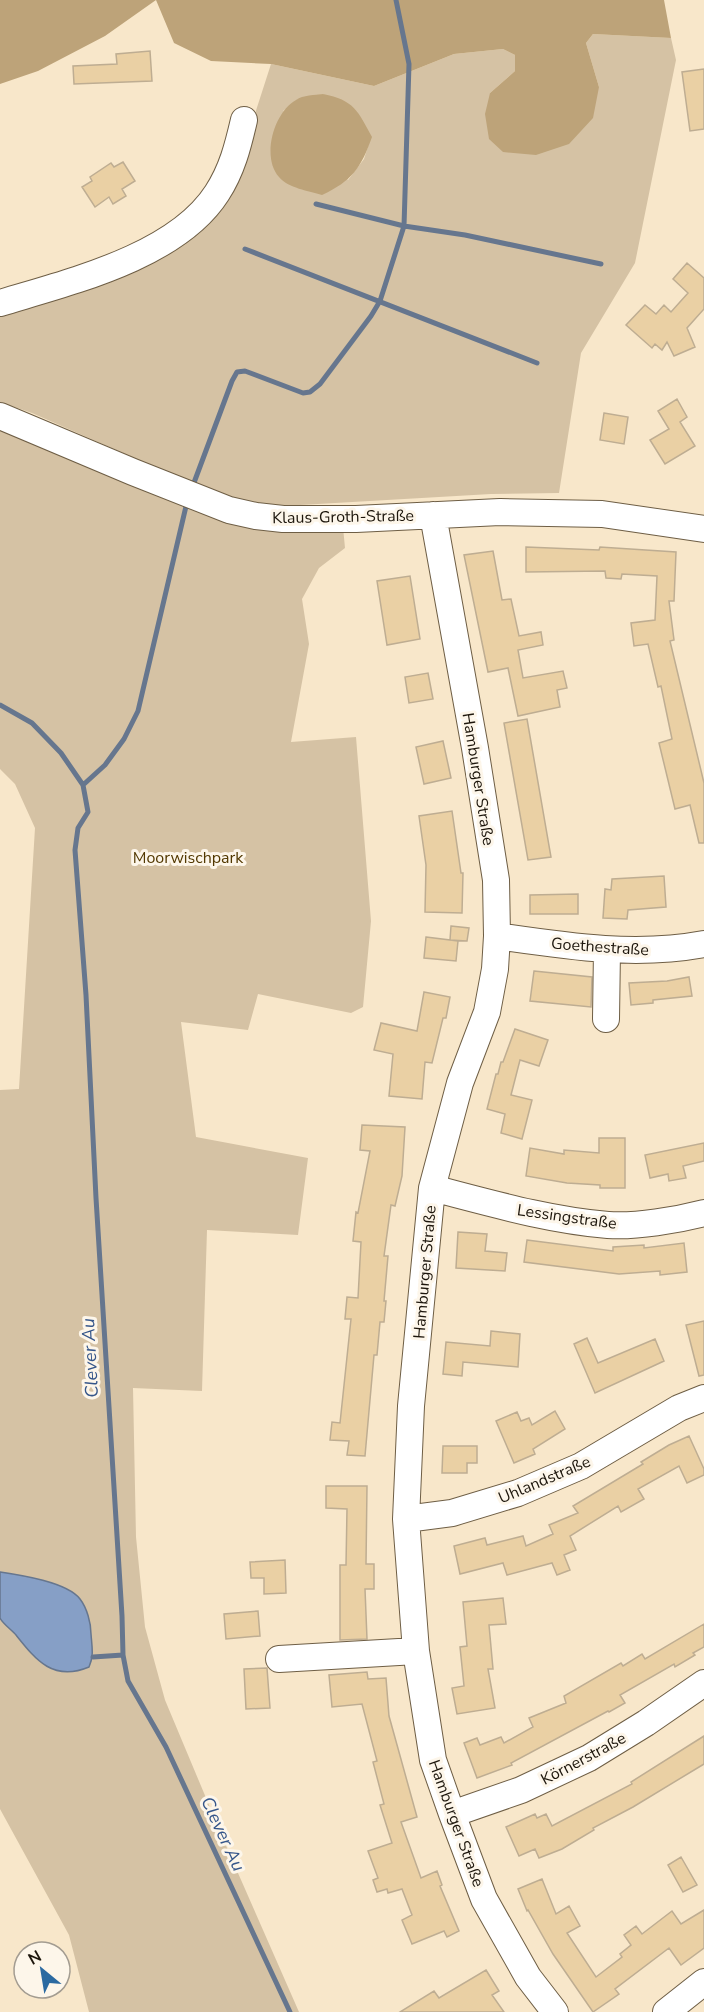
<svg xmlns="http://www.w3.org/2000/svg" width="704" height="2012" viewBox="0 0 704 2012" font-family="'Nunito Sans',sans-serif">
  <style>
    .green { fill: #d5c2a4; fill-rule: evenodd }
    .forest { fill: #bda379 }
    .water { fill: #869fc6; stroke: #66768e; stroke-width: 1.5 }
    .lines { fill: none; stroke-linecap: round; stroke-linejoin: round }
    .stream { stroke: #66768e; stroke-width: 5 }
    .building { fill: #ead0a4; stroke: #bead92; stroke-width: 1.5 }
    .minor-casing { stroke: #6e5e45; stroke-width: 28 }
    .minor { stroke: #fff; stroke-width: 26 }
    .labels { text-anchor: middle; stroke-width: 6; stroke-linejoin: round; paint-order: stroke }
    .street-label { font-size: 16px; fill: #1d160c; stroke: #fdf6ea }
    .park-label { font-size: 16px; fill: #523800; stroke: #fdf6ea }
    .water-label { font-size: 18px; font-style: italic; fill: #35568a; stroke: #fdf6ea }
  </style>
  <rect width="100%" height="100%" fill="#f8e7ca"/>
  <path class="green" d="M593 34 671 38 676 60 635 263 581 353 559 493 491 494 283 506 245 501 205 489 32 413 0 402V308L155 252 240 160 271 64 374 86 454 54 503 49 515 55V71L490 93 599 87 586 43ZM323 94 371 137 364 159 348 180 283 111 298 99Z
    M0 425 223 517 343 527 345 548 319 568 302 599 309 644 291 742 356 737 371 921 363 1007 351 1013 258 994 248 1030 181 1022 196 1137 308 1158 298 1235 207 1230 202 1391 133 1388 136 1537 145 1627 165 1700 227 1848 299 2012H89L69 1935 0 1809V1090L19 1089 35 828 15 784 0 769Z"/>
  <path class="forest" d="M0 0H156L105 36 38 71 0 84Z
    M156 0H664L671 38 593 34 586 43 599 87 593 118 569 144 536 155 503 152 489 139 485 114 490 93 515 71V55L503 49 454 54 374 86 271 64 211 61 174 43Z
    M323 94C354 100 358 111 372 137 361 168 352 181 322 195 309 191 288 188 279 177 261 157 274 112 296 100 303 95 315 95 323 94Z"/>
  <path class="water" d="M0 1572C20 1575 67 1582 80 1599 87 1608 91 1623 91 1634 92 1647 94 1656 89 1667 53 1682 36 1660 16 1635 12 1630 3 1624 0 1618 0 1614 0 1579 0 1572Z"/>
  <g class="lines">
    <path class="stream" d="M316 204 404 226 465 235 601 264
      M245 249 537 363
      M192 488 232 381 237 372 245 371 303 393 310 392 320 384 371 316 380 301 404 226 409 64 396 0
      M0 705 32 723 61 753 83 785 88 812 78 828 75 850 86 995 96 1198 122 1616 123 1655 128 1681 166 1747 290 2012
      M83 785 105 765 124 739 138 711 187 502
      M93 1657 123 1655"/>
  </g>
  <path class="building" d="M150 51 152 81 74 84 73 66 117 64 116 54Z
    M704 69V129L690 131 682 72Z
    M123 162 135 181 122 189 126 196 113 204 109 197 95 207 82 187 92 181 90 177 111 163 114 167Z
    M687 263 704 278V309L687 328 695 347 674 356 667 342 662 350 655 344 652 348 626 325 645 305 656 314 664 305 671 312 688 293 673 279Z
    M677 399 687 417 680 422 695 446 665 464 650 440 669 429 658 411Z
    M604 413 628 417 624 444 600 440Z
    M526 547 599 550 600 547 676 552 674 601H669L674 640 670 641 704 783V843H699L690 805 675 809 659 743 672 739 661 686 658 687 648 644 634 646 631 623 655 620 657 576 622 574 621 579 606 578 605 571 526 572Z
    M493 551 502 600 511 599 519 636 541 632 543 645 518 650 523 678 563 671 567 688 557 690 560 707 518 716 508 668 488 672 464 555Z
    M410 576 420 639 387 645 377 581Z
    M428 673 433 699 409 703 405 677Z
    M527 719 551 857 528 860 504 723Z
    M443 741 451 778 424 784 416 747Z
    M452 811 461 873H463L462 913 425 912 426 865 419 816Z
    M664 876 666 907 628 910 627 919 603 918 605 889 611 890 612 879Z
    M578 894V914H530V895Z
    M451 926 469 928 467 941 450 940Z
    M426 937 458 941 456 961 424 958Z
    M534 971 592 977 591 1007 530 1001Z
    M689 977 692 996 653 1000V1003L631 1005 629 983 667 981Z
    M424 992 450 997 446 1018H443L432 1063 425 1062 422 1099 389 1096 393 1054 374 1050 381 1023 417 1031Z
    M515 1029 548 1040 539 1066 520 1060 511 1095 532 1100 522 1139 501 1133 505 1114 487 1109 496 1074H498L501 1062H503Z
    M362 1125 405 1127 402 1176 395 1206 391 1205 384 1256H388L384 1301H386L384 1322H380L377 1355H374L365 1456 347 1455 349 1441 330 1440 332 1422 340 1423 351 1319H345L347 1297 358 1298 361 1242 353 1241 356 1212 358 1213 370 1151 360 1150Z
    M599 1138H625V1188H600V1185L567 1183 526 1176 530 1148 564 1154V1150L599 1153Z
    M704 1143V1161L683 1166 686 1178 669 1181 668 1174 650 1178 645 1155Z
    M458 1232 487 1234 485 1251 507 1253 505 1271 456 1268Z
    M527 1240 613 1251V1247L644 1245V1248L684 1243 687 1272 660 1275V1271L619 1274 524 1262Z
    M704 1321V1375L699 1376 686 1325Z
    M491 1331 520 1334 518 1367 463 1362 462 1376 443 1374 446 1342 490 1346Z
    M587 1338 598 1363 655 1339 664 1361 595 1393 574 1344Z
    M555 1411 565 1429 533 1449 535 1454 514 1463 496 1421 517 1412 521 1421 529 1418 532 1425Z
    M689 1436 704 1469V1475L687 1483 679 1466 638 1489 644 1499 621 1512 618 1506 570 1536 576 1550 564 1555 570 1570 557 1575 552 1563 507 1575 503 1563 460 1574 454 1546 485 1538 487 1545 523 1536 526 1546 553 1534 549 1525 578 1513 573 1506 643 1464 641 1462 669 1445Z
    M443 1446H477V1463H467V1473H442Z
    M326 1486H367L366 1564H374V1589H365L367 1639 340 1640V1565H346L347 1509 326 1508Z
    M285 1560 286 1593 264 1594V1578H251L250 1562Z
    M503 1598 506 1624 489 1625 493 1669H488L495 1708 457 1714 452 1688 464 1686 460 1647 467 1646 463 1602Z
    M258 1611 260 1636 226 1639 224 1614Z
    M704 1624V1647L693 1653 695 1655 675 1667 674 1664 620 1695 625 1703 609 1712 608 1711 511 1763 512 1765 477 1778 464 1743 477 1738 480 1745 501 1737 504 1743 533 1727 529 1718 566 1703 564 1696 621 1663 623 1666 642 1654 645 1659Z
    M267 1668 270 1708 246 1709 244 1669Z
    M367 1672 368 1679 386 1678 389 1716 417 1817 401 1822 421 1878 437 1871 442 1885 440 1886 459 1931 447 1937 444 1931 412 1944 402 1920 412 1915 402 1889 388 1893 387 1889 377 1892 373 1880 378 1878 368 1851 392 1843 380 1805 384 1804 373 1762 377 1761 362 1704 332 1707 329 1675Z
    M704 1736V1764L633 1807 593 1828 594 1830 562 1849 539 1858 535 1849 519 1856 506 1827 535 1814 537 1818 546 1814 552 1826 632 1784 631 1782Z
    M681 1857 697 1885 683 1892 668 1865Z
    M542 1879 556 1914 569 1906 580 1926 567 1933 596 1977 622 1957 620 1954 631 1945 624 1935 636 1926 642 1934 672 1911 681 1924 704 1910V1948L681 1965 669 1948 615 1989 619 1994 593 2012 553 1954 528 1910 527 1911 518 1889Z
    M486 1970 499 1991 492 1995 504 2012H400L434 1991 439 1998Z"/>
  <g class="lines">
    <defs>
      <path id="minor" d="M0 303C69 282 176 257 217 193 232 170 238 146 244 120
        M0 416 133 472 229 510 256 516 283 519H356L500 512 602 514 704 529
        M433 515 475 748 496 880 497 936 495 969 487 1012 460 1083 432 1188 411 1406 406 1519 416 1651 433 1760 452 1814 484 1899 528 1977 555 2012
        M497 936C566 946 635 957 704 944
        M606 1019 607 950
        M432 1188C490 1203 548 1220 608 1225 636 1227 677 1220 704 1213
        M406 1519 452 1513 518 1493 581 1466 679 1408 704 1398
        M279 1659 416 1651
        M452 1814 521 1790 589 1758 646 1723 704 1683
        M666 2012 704 1982"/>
    </defs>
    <use href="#minor" class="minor-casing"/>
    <use href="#minor" class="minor"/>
  </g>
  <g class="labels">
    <g class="street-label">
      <text transform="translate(343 516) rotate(-1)" y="6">Klaus-Groth-Straße</text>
      <text transform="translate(479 779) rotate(81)" y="6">Hamburger Straße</text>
      <text transform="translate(600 946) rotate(4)" y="6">Goethestraße</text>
      <text transform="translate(567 1216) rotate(8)" y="6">Lessingstraße</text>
      <text transform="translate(424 1272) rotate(-85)" y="6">Hamburger Straße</text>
      <text transform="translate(544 1479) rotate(-23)" y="6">Uhlandstraße</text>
      <text transform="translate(583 1758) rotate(-28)" y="6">Körnerstraße</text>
      <text transform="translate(457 1823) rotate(70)" y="6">Hamburger Straße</text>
    </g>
    <g class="park-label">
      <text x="188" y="863">Moorwischpark</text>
    </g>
    <g class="water-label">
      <text transform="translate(90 1358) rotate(-93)" y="6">Clever Au</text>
      <text transform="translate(223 1834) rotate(65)" y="6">Clever Au</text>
    </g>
  </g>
  <g transform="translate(42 1970) rotate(330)"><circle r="28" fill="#fdf6ea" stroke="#a39c91" stroke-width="1.5"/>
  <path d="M0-4.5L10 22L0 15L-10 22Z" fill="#2b6aa1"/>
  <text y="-9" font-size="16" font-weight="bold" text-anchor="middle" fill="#1d160c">N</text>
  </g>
</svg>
